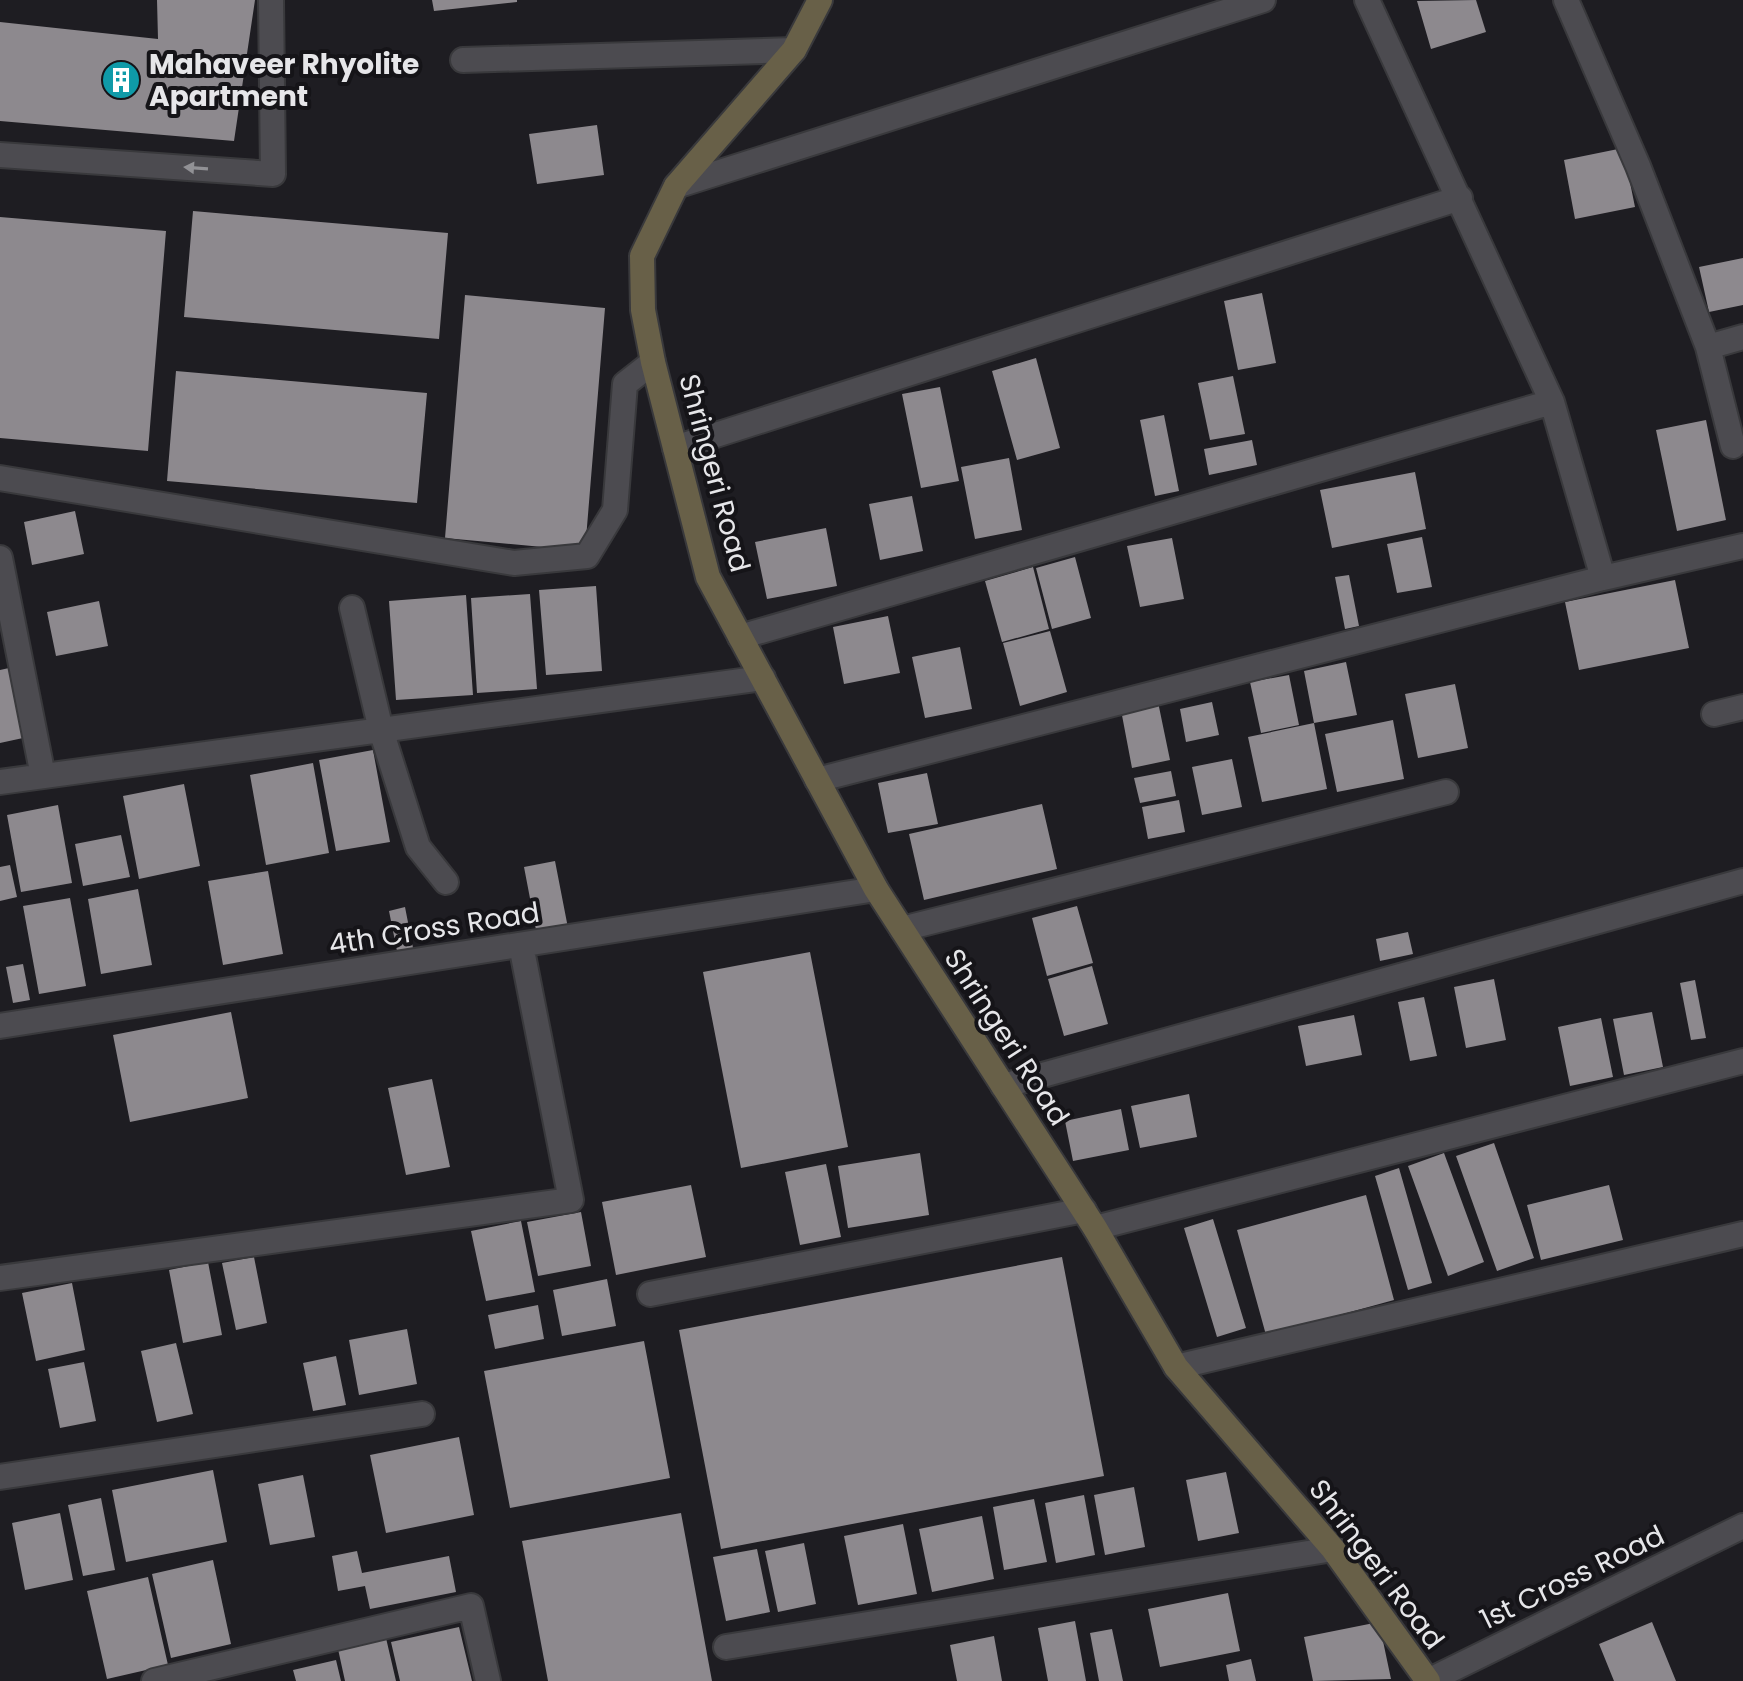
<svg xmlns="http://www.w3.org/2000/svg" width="1743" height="1681" viewBox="0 0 1743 1681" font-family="Poppins,sans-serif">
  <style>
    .building { fill: #8d898e }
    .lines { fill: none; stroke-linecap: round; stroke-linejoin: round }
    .street-casing { stroke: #39393c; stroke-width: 28 }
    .secondary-casing { stroke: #39393c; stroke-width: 28 }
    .street { stroke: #4c4b50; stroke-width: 24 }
    .secondary { stroke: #686048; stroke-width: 24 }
    .oneway { fill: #919195 }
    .labels { text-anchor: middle; stroke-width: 8; stroke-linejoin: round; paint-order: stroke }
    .poi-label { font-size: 28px; font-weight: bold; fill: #e6e6e9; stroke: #151418; text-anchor: start }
    .street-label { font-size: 28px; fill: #e6e6e9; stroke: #151418 }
  </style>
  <rect width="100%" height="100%" fill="#1e1d22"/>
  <path class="building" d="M157 0H255L234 141 0 121V22L158 39Z
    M432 0H517V2L434 11Z
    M1476 0 1486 32 1431 49 1417 1Z
    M597 125 604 175 537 184 529 134Z
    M1623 148 1635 207 1575 219 1564 160Z
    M193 211 448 233 439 339 184 317Z
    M0 217 166 231 148 451 0 438Z
    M1743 258V305L1709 312 1699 267Z
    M1262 293 1276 363 1238 370 1224 301Z
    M465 295 605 308 585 551 445 538Z
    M1036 358 1060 448 1017 460 992 371Z
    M176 371 427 393 417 503 167 481Z
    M1233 376 1245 434 1210 440 1198 383Z
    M940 387 959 481 921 488 902 394Z
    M1164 415 1179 491 1155 496 1140 420Z
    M1706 420 1726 520 1677 531 1656 430Z
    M1252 440 1257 465 1209 475 1204 449Z
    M1009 458 1022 530 975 539 961 467Z
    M1415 472 1426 529 1332 548 1320 490Z
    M912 496 923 551 880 560 869 504Z
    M75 511 84 554 32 565 24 522Z
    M826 528 837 586 767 599 755 542Z
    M1422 537 1432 587 1397 593 1387 544Z
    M1172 538 1184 599 1140 607 1127 546Z
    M1075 557 1091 618 1052 629 1036 568Z
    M1033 567 1049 629 1002 642 985 581Z
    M1349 575 1359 626 1345 629 1335 577Z
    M1675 580 1689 648 1579 670 1565 602Z
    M596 586 602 671 546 675 539 590Z
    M530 594 537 689 477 693 471 598Z
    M466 595 473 695 396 700 389 601Z
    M99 601 108 646 56 656 47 612Z
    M888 616 900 673 844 684 833 627Z
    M1050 631 1067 692 1020 706 1003 643Z
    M960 647 972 709 925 718 912 657Z
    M1346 662 1357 715 1314 723 1304 671Z
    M9 668 23 738 0 743V670Z
    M1289 675 1299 725 1261 733 1250 682Z
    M1455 684 1468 748 1418 758 1405 694Z
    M1158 702 1170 760 1132 768 1121 710Z
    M1212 702 1219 735 1186 742 1180 709Z
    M1393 720 1404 779 1337 792 1325 734Z
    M1314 723 1327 789 1262 802 1248 737Z
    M373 750 390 842 336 851 319 760Z
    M1232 759 1242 807 1202 815 1192 767Z
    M313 763 329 853 266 865 250 775Z
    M1171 771 1176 796 1140 803 1134 778Z
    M927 773 938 824 888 833 878 783Z
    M184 784 200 866 139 879 123 796Z
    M1179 800 1185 832 1148 839 1142 807Z
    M1042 804 1057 869 924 900 909 834Z
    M58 805 72 883 21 892 7 815Z
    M121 835 130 877 83 886 75 844Z
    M555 861 568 928 537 935 524 867Z
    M10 865 17 897 0 901V867Z
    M268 871 283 954 223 965 208 881Z
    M138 889 152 965 101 974 88 899Z
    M70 898 86 986 39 994 23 906Z
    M1077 906 1093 963 1047 976 1032 918Z
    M405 907 414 953 398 956 389 911Z
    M1408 932 1413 954 1380 961 1376 939Z
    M810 952 848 1147 741 1168 703 972Z
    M23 964 30 1000 13 1003 6 967Z
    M1092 966 1108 1024 1064 1036 1048 979Z
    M1494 979 1506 1040 1466 1048 1454 987Z
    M1695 980 1706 1038 1691 1040 1680 983Z
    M1424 997 1437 1056 1410 1061 1398 1002Z
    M231 1012 248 1098 130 1122 113 1035Z
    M1652 1012 1663 1067 1624 1075 1613 1019Z
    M1354 1015 1362 1055 1306 1066 1298 1026Z
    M1601 1018 1613 1077 1570 1086 1558 1027Z
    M432 1079 450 1167 406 1175 388 1088Z
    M1189 1094 1197 1137 1140 1148 1131 1106Z
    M1121 1109 1129 1150 1073 1161 1065 1121Z
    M1494 1143 1534 1258 1497 1271 1456 1156Z
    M920 1153 929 1215 848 1228 838 1166Z
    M1444 1153 1484 1262 1448 1276 1408 1166Z
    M826 1164 841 1237 800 1245 785 1172Z
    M1399 1168 1432 1283 1408 1290 1375 1176Z
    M691 1185 706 1257 616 1275 602 1202Z
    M1609 1185 1623 1240 1541 1260 1527 1205Z
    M1366 1195 1394 1300 1266 1335 1237 1230Z
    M581 1212 591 1266 538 1276 527 1222Z
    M1213 1219 1246 1328 1217 1337 1184 1228Z
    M521 1221 535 1292 486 1301 471 1231Z
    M254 1257 267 1323 236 1330 222 1263Z
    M1062 1257 1104 1476 721 1549 679 1330Z
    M208 1262 222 1335 183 1343 169 1270Z
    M607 1279 616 1326 562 1336 553 1290Z
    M72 1283 85 1350 36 1361 22 1293Z
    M538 1305 544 1339 495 1349 488 1315Z
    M407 1329 417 1384 359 1395 349 1340Z
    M644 1341 670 1478 510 1508 484 1371Z
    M176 1343 193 1414 157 1422 141 1351Z
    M336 1356 346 1405 313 1411 303 1363Z
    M84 1362 96 1421 60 1428 48 1369Z
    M459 1437 474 1515 386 1533 370 1455Z
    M213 1470 227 1542 126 1562 112 1490Z
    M1226 1472 1239 1533 1198 1541 1186 1480Z
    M303 1475 315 1537 270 1545 258 1484Z
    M1134 1487 1145 1547 1105 1555 1094 1495Z
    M1084 1495 1095 1555 1056 1563 1045 1503Z
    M101 1498 115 1570 83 1576 68 1505Z
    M1034 1499 1047 1562 1004 1570 993 1507Z
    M60 1513 73 1580 25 1590 12 1523Z
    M681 1513 712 1681H548L522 1541Z
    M982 1516 994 1579 932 1592 919 1529Z
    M903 1524 917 1594 858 1605 844 1536Z
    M804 1543 816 1604 778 1612 765 1551Z
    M757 1549 770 1612 726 1621 713 1557Z
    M357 1551 362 1573 449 1556 456 1592 370 1609 365 1586 338 1591 332 1556Z
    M213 1560 231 1644 171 1658 152 1574Z
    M148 1577 168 1665 107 1679 87 1591Z
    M1228 1593 1240 1651 1160 1667 1148 1609Z
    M1075 1621 1086 1681H1048L1038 1628Z
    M1379 1622 1391 1679 1313 1681 1304 1637Z
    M1652 1622 1676 1681H1614L1599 1644Z
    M459 1627 472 1681H400L391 1642Z
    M1112 1629 1123 1681H1099L1090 1633Z
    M994 1636 1002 1681H957L950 1645Z
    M386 1638 396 1681H345L338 1649Z
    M1251 1659 1256 1681H1229L1226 1665Z
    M336 1660 341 1681H296L293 1670Z"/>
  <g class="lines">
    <defs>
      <path id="street" d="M1367 0 1552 402 1603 578
        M1566 0 1638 166 1708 347 1733 446
        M463 60 794 50
        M0 155 273 174 271 0
        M676 186 1263 0
        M1708 347 1743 337
        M675 448 1460 198
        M0 478 514 563 587 556 615 510 625 384 653 362
        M0 558 43 776
        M352 608 381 730 418 847 446 882
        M740 637 1552 402
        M1714 714 1743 707
        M817 780 1603 578 1743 546
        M0 782 763 678
        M902 929 1446 792
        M0 1026 876 889
        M1003 1086 1743 881
        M1095 1228 1743 1061
        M0 1278 571 1200 521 945
        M650 1294 1084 1210
        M1176 1367 1743 1234
        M0 1477 422 1414
        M726 1647 1333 1549
        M154 1681 471 1606 488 1681
        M1428 1681 1743 1526"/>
      <path id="secondary" d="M820 0 794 50 676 186 642 256 643 310 653 362 708 577 876 889 1095 1228 1176 1367 1333 1549 1428 1681"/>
    </defs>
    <use href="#street" class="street-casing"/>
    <use href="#secondary" class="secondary-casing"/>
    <use href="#street" class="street"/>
    <use href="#secondary" class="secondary"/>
  </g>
  <defs><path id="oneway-solid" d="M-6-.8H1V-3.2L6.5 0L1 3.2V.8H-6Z" transform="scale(2)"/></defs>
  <use class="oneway" href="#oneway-solid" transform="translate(196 168) rotate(-176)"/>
  <defs>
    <symbol id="building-disc" viewBox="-11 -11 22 22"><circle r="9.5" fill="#0f9aa8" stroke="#151418"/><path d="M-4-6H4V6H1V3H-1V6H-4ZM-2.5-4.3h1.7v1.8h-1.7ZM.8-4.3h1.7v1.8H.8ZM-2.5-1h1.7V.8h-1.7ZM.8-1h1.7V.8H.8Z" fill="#fff"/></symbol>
  </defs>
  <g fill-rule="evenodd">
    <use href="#building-disc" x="99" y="58" width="44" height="44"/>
  </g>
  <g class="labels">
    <g class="poi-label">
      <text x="149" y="74">Mahaveer Rhyolite<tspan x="149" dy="32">Apartment</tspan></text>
    </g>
    <g class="street-label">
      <text transform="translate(715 473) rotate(75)" y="10">Shringeri Road</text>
      <text transform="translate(434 928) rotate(-9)" y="10">4th Cross Road</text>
      <text transform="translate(1007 1037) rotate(57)" y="10">Shringeri Road</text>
      <text transform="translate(1377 1564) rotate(53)" y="10">Shringeri Road</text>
      <text transform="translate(1572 1577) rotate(-26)" y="10">1st Cross Road</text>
    </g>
  </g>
</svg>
